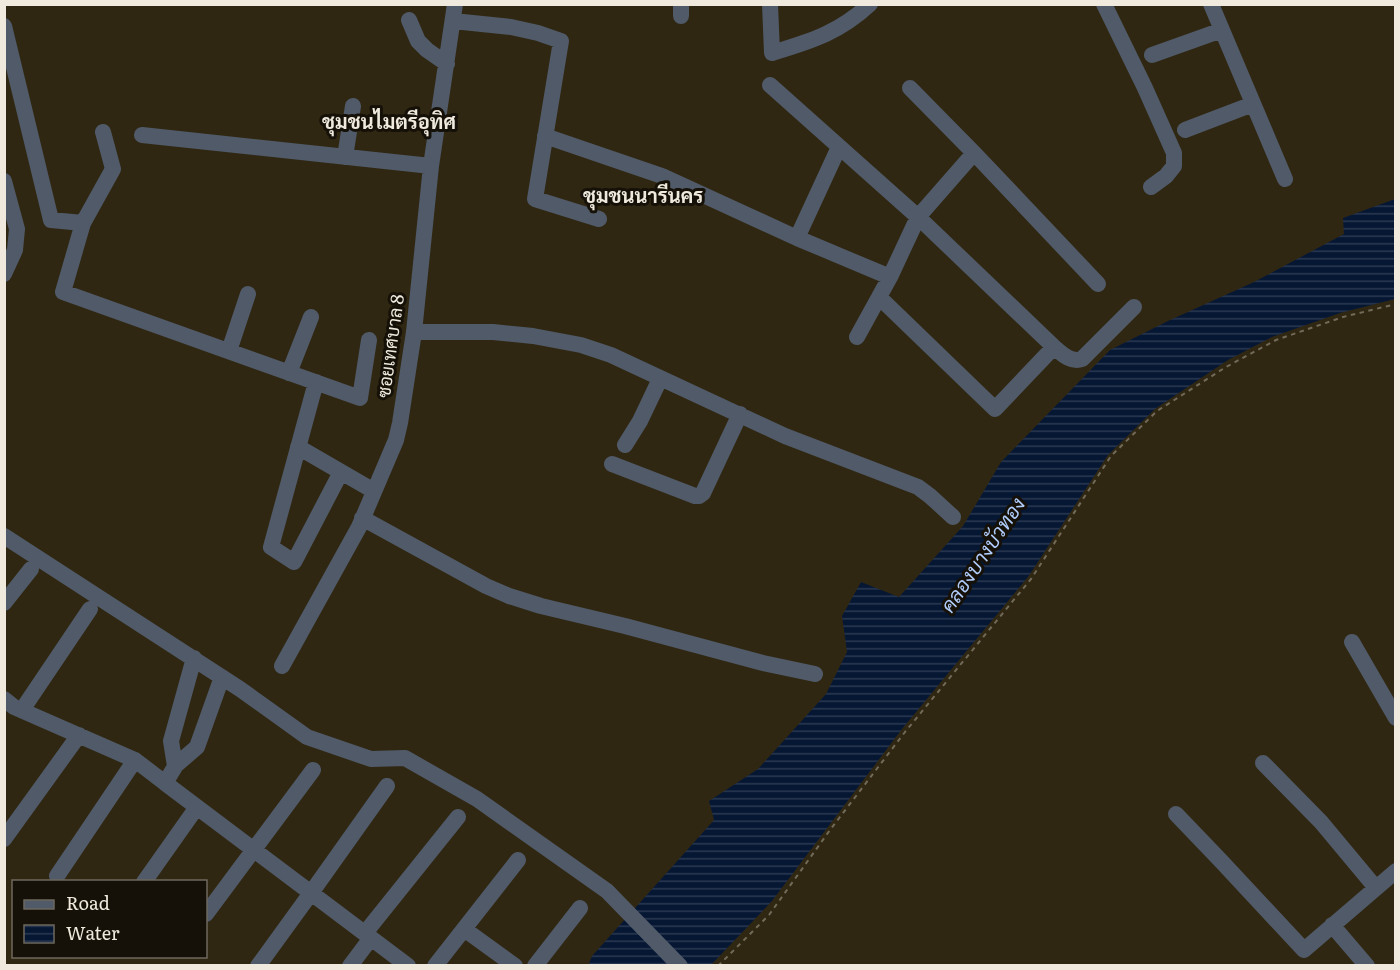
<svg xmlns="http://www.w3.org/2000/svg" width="1400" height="970" viewBox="0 0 1400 970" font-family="Literata,Sarabun,serif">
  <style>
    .water { fill: url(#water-rules) }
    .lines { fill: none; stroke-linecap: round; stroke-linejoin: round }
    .path { stroke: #726a58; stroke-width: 2; stroke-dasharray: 4.5 4.5; stroke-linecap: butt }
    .minor { stroke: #505a69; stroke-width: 16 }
    .labels { text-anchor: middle; stroke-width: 6; stroke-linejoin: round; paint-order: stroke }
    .street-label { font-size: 18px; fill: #f0eade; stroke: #151108 }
    .neighbourhood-label { font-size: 20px; font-weight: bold; fill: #f0eade; stroke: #151108 }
    .water-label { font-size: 20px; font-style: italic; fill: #b1cdfc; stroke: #151108 }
  </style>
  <defs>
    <pattern id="water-rules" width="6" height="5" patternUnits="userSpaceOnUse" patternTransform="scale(1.5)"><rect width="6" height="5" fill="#061734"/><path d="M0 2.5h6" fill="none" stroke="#2b3951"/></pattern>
  </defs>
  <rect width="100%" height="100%" fill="#302712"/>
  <path class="water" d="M1395 199V299L1340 313 1272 337 1228 360 1155 409 1108 455 1028 577 902 729 772 901 711 965 588 966 592 956 714 820 709 801 758 769 826 694 847 652 842 616 861 582 899 597 963 526 1001 462 1110 350 1168 321 1254 282 1344 234 1343 218Z"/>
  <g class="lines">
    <path class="path" d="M718 966 769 915 830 830 905 732 1031 579 1111 456 1157 411 1226 367 1276 340 1343 317 1396 304"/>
    <path class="minor" d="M681 4V16
      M770 4 772 53C811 41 839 33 870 4
      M1104 4 1145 88 1174 153V166L1166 176 1151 187
      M1211 4 1285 179
      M409 20 418 41 427 50 447 64
      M453 21 511 27 538 33 561 41 535 199 599 219
      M4 26 51 220 83 223 113 169 103 132
      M1152 55 1222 30
      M770 85 918 217 1054 347C1062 354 1071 363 1082 359L1134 307
      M910 88 974 153 1098 284
      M1185 130 1253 104
      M142 135 431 166
      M545 136 662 176 797 238 890 277
      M345 157 353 106
      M4 181 17 229 15 250 4 274
      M83 223 63 292 360 398 369 340
      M797 238 839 147
      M879 297 995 409 1054 347
      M414 332H493L533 336 581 345 611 355 785 436 918 487 930 496 953 517
      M857 337 890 277 918 217 974 153
      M229 351 248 294
      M289 373 311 317
      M316 382 271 547 294 562 341 472
      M625 445 640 421 660 379
      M298 447 374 491
      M612 464 695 496H699L703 493 740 414
      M362 518 486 586 509 596 541 606 625 626 763 663 815 674
      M4 536 240 689 307 737 371 759 405 758 477 799 607 891 680 966
      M4 603 31 569
      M1352 642 1396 718
      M194 658 171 741 175 766 197 747 222 677
      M282 666 359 527 396 440 400 423 414 332 431 166 455 4
      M4 699 14 707 135 760 165 783
      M22 710 90 609
      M1263 763 1321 822 1376 888
      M176 765 165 783 408 966
      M1176 814 1222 862 1304 950 1396 871
      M4 839 79 735
      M57 876 135 760
      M144 882 197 807
      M206 914 313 770
      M1332 925 1367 966
      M464 929 515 966
      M365 933 458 817
      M258 966 311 893 387 786
      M350 966 371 938
      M435 966 518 860
      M535 966 580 908"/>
  </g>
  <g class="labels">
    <g class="street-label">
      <text transform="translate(391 346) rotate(-82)" y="6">ซอยเทศบาล 8</text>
    </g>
    <g class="neighbourhood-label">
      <text x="389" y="129">ชุมชนไมตรีอุทิศ</text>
      <text x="643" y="203">ชุมชนนารีนคร</text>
    </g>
    <g class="water-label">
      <text transform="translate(983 555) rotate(-56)" y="7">คลองบางบัวทอง</text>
    </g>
  </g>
  <rect width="1400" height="970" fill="none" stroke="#f0eade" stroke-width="12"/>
  <rect x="12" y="880" width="195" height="78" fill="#151108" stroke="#6d685e" stroke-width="1.5"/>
  <rect x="24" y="900" width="30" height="9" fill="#505a69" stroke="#6d685e" stroke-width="1.5"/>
  <text x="66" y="910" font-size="18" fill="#f0eade">Road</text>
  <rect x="24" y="925" width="30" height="18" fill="url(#water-rules)" stroke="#6d685e" stroke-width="1.5"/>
  <text x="66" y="940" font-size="18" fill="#f0eade">Water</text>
</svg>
